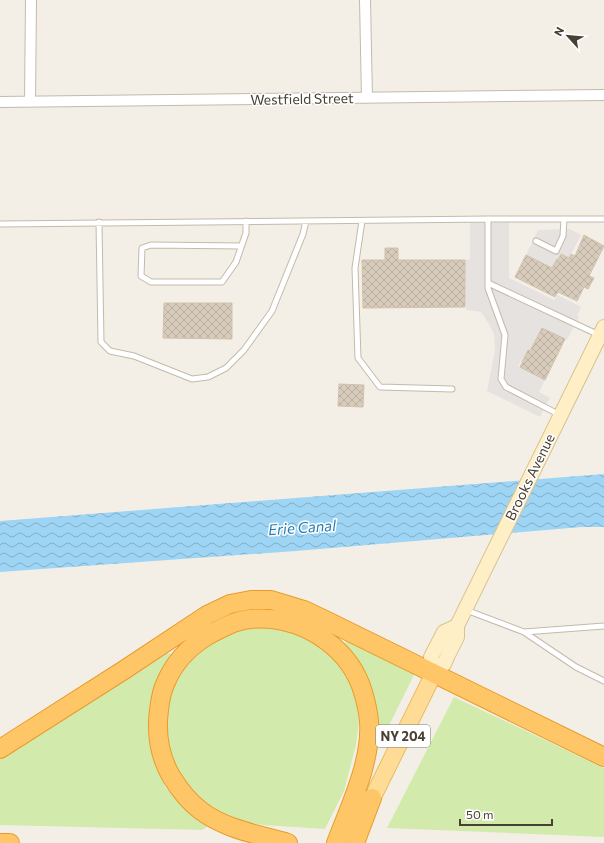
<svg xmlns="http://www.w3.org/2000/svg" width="604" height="843" viewBox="0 0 604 843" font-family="Commissioner,sans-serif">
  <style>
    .green { fill: #d2ebac }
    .parking { fill: #e5e2df }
    .water { fill: url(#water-waves) }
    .building { fill: url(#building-cross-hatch); stroke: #d2c2ad }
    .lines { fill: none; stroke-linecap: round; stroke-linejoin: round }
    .service-casing { stroke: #c3baab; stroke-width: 7 }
    .minor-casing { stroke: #c3baab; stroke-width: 12 }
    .secondary-casing { stroke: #d8c393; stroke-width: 16 }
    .primary-casing { stroke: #ecbb5d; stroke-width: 18 }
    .motorway-casing { stroke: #e89b2c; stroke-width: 20 }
    .service { stroke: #fff; stroke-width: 5 }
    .minor { stroke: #fff; stroke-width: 10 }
    .secondary { stroke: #ffefc6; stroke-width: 14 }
    .primary { stroke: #ffdc95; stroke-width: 16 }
    .motorway { stroke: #ffc667; stroke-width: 18 }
    .labels { text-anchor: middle; stroke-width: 3; stroke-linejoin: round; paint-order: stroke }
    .shield { fill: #fff; stroke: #7f7972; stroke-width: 1 }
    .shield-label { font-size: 13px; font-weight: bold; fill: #484035 }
    .street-label { font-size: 14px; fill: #484035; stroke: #fff }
    .water-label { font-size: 15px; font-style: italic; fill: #257db2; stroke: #fff }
  </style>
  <defs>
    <pattern id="water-waves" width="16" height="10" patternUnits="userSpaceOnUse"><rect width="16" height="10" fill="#9ed5f5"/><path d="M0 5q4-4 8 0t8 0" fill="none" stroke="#83aec7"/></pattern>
    <pattern id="building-cross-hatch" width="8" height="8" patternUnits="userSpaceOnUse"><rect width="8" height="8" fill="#d7cbbb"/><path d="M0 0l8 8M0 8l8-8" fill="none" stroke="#baafa1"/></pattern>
  </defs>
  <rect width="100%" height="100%" fill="#f4efe6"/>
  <path class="green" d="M265 627 286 631 305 637 324 649 340 663 349 681 356 698 359 722 356 745 344 791 325 829 263 825 234 819 204 806 179 777 170 757 166 733 168 706 176 680 192 660 210 645 227 635 247 629Z
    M348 639 414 672 413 677 374 756 342 647Z
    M167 652 173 656 151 708 148 730 150 748 157 770 166 788 180 803 206 822 207 827 202 830 0 825V759Z
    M454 697 604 768V837L387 828Z"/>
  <path class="parking" d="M509 222V278L554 300 558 295 581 307 577 316 579 317 567 340 542 328 530 351 528 350 523 362 521 361 518 366 545 380 539 392 550 398 540 417 487 391 495 350 494 334 489 324 481 312 475 311 466 310 465 260 470 259V223Z
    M570 229 581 235 569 258 561 254 558 260H556L552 268 526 255 538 230Z"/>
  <path class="water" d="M604 474V527H582L296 551 0 572V521Z"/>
  <path class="building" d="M584 235 604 246 589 276 594 278 588 289 584 287 577 301 558 292 555 297 515 277 526 255 552 268 557 259 558 260 561 254 569 258 571 254 575 256Z
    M385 248H398V260H465V307L363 308 362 260H385Z
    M164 303H232V339L163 338Z
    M542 328 565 339 545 380 520 367 528 350 530 351Z
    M339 384 364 385 363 407 338 406Z"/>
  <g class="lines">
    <defs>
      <path id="service" d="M362 221 355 268 358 358 380 387 452 389
        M99 222 101 342 110 351 134 356 192 379 208 377 226 368 244 350 272 311 303 234 306 221
        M0 224 488 219
        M536 241 556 251 563 236 564 219
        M241 246 151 245 142 248 141 276 151 282H222L236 262 246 233V221
        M488 283 599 335
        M560 415 506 387 501 379 505 335 488 288V219H604
        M466 610 524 632 576 667 604 681
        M524 632 604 626"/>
      <path id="minor" d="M365 0 367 98
        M0 102 604 95
        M30 102 31 0"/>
      <path id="secondary" d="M435 670 431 657 444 632 457 626
        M434 673 435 670 444 664 448 655 457 637V626L604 327"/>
      <path id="primary" d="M367 809 434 673"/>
      <path id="motorway" d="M0 749 124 670 207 615 230 604 251 600H271L304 610 323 619 604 757
        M0 843H10
        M288 843C260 835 224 829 200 810 188 801 179 789 171 776 159 755 156 733 159 710 160 701 162 690 166 682 174 663 189 647 207 636 215 631 224 627 233 623 265 612 303 622 328 642 345 655 357 672 363 692 366 702 368 711 369 721 372 761 350 806 336 843
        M355 843 372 798"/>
    </defs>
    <use href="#service" class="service-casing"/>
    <use href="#minor" class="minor-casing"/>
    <use href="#secondary" class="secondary-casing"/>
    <use href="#primary" class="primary-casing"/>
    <use href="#motorway" class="motorway-casing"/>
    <use href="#service" class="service"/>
    <use href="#minor" class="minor"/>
    <use href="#secondary" class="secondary"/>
    <use href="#primary" class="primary"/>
    <use href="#motorway" class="motorway"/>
  </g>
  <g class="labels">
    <rect class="shield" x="376" y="725" width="54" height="22" rx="3"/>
    <g class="shield-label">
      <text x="403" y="741">NY 204</text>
    </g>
    <g class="street-label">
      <text transform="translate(302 99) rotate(-1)" y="5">Westfield Street</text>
      <text transform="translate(530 477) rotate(-64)" y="5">Brooks Avenue</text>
    </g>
    <g class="water-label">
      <text transform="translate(302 528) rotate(-4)" y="5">Erie Canal</text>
    </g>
  </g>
  <g transform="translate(568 36) rotate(297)" stroke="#ffffff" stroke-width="3" paint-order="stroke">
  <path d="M0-3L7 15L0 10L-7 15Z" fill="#484035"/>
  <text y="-6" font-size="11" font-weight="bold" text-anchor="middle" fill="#484035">N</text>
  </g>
  <path d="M460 819v6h92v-6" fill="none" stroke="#484035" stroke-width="2"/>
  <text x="466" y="819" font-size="12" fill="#484035" stroke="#ffffff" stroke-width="3" paint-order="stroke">50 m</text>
</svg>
